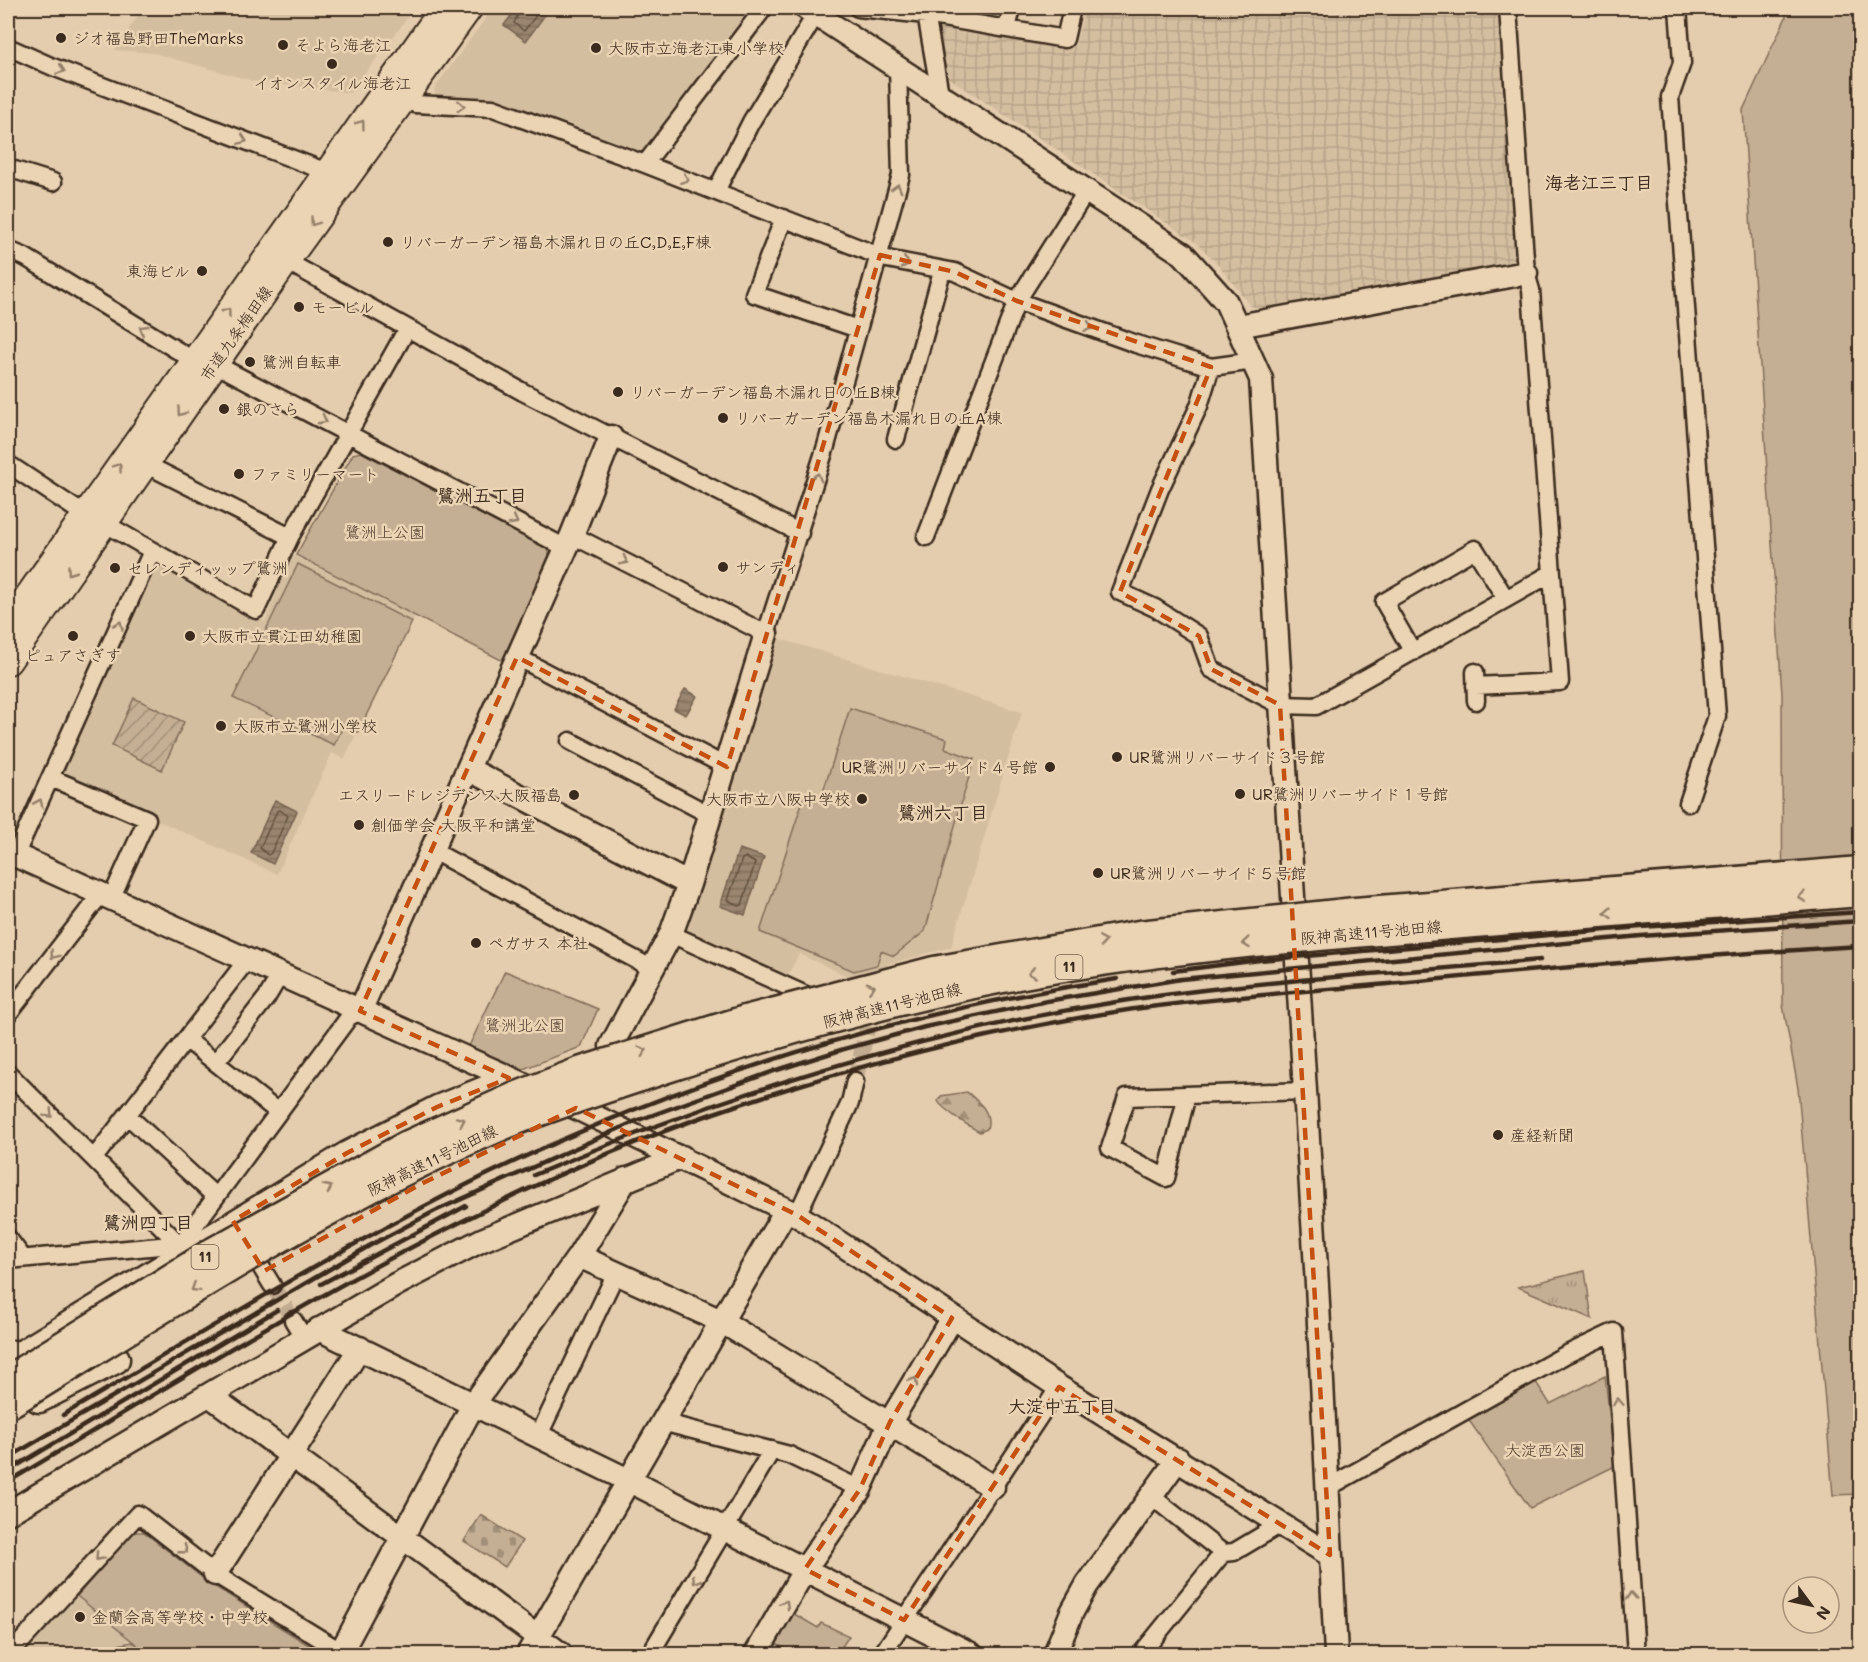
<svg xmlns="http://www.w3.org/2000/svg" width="1868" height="1662" viewBox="0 0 1868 1662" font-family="Mali,'Klee One',sans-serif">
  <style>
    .built { fill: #d4bea0 }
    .industrial { fill: url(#industrial-grid) }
    .grass { fill: url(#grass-tufts); stroke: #806c59; stroke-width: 1.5 }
    .forest { fill: url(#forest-firs); stroke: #806c59; stroke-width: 1.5 }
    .cemetery { fill: url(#cemetery-stones); stroke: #806c59; stroke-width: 1.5 }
    .park { fill: #c5af94; stroke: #806c59; stroke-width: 1.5 }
    .garden { fill: url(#garden-furrows); stroke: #806c59; stroke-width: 1.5 }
    .water { fill: url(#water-rules); stroke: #74614f; stroke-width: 1.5 }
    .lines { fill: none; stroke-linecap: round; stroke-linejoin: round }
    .shore { stroke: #614f3e; stroke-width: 1.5 }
    .street-tunnel { stroke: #c2ac91; stroke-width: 16; stroke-dasharray: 16 8; stroke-linecap: butt }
    .street-casing { stroke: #3b2a1e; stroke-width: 21 }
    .secondary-casing { stroke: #3b2a1e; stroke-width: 27 }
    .primary-casing { stroke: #3b2a1e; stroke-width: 30 }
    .highway-casing { stroke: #3b2a1e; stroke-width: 33 }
    .street { stroke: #ebd4b4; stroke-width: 16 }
    .secondary { stroke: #ebd4b4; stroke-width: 22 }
    .primary { stroke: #ebd4b4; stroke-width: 26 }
    .highway { stroke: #ebd4b4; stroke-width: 28 }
    .rail { stroke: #3b2a1e; stroke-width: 4.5 }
    .highway-bridge-casing { stroke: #3b2a1e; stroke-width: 33; stroke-linecap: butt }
    .highway-bridge { stroke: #ebd4b4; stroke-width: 28 }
    .oneway { stroke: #937f69 }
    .marked { fill: none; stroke: #c55010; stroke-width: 4.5; stroke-dasharray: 12 8; stroke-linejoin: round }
    .poi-dot { fill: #3b2a1e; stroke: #ebd4b4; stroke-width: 2 }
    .labels { text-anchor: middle; stroke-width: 5; stroke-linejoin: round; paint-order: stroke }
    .shield { fill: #ebd4b4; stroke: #705d4b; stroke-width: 1.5 }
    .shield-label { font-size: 15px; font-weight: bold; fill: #3b2a1e }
    .poi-label { font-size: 16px; fill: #3b2a1e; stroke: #ebd4b4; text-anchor: start }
    .street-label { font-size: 16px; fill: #3b2a1e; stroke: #ebd4b4 }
    .park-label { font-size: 16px; fill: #503e30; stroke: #ebd4b4 }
    .neighbourhood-label { font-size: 18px; font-weight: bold; fill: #3b2a1e; stroke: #ebd4b4 }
  </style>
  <defs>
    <pattern id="industrial-grid" width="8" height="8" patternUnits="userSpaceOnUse" patternTransform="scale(1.5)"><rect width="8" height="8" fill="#d4bea0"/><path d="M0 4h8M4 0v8" fill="none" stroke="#b7a389"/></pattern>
    <pattern id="grass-tufts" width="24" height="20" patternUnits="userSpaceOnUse" patternTransform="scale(1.5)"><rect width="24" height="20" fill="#c5af94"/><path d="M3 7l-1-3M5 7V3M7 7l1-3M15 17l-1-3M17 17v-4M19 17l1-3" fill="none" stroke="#a18f78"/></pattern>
    <pattern id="forest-firs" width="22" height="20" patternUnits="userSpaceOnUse" patternTransform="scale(1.5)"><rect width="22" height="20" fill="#c5af94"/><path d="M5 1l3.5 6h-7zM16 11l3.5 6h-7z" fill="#a18f78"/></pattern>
    <pattern id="cemetery-stones" width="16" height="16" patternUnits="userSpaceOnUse" patternTransform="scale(1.5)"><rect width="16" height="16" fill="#c5af94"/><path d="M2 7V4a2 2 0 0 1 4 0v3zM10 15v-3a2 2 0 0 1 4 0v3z" fill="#a18f78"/></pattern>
    <pattern id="garden-furrows" width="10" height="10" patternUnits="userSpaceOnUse" patternTransform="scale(1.5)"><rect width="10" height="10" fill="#c5af94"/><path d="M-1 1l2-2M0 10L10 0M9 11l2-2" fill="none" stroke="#a18f78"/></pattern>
    <pattern id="water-rules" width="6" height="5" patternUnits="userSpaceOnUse" patternTransform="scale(1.5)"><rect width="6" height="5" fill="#9a866f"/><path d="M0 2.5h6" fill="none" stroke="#7f6e5b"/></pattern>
  </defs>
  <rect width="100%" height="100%" fill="#e4cdae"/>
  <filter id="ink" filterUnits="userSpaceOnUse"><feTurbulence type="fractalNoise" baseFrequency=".0167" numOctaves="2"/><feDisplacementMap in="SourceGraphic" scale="12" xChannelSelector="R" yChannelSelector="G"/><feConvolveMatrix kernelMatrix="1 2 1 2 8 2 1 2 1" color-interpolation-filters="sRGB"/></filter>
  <g filter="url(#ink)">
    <path class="built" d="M143 8H415L350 93 253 81 153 53 115 50Z
      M493 8H760L642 157 496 100 436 98 434 89Z
      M292 555 415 616 344 759 332 753 277 874 65 779 62 770 152 568 162 564 265 622Z
      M777 638 1022 712 951 947 888 964 889 971 856 980 799 954 786 979 682 929 702 885Z
      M77 1596 129 1639 116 1654H23Z"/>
    <path class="industrial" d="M1085 8H1502L1516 258 1511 265 1272 310 1250 306 1218 264 1195 242 946 76 933 25 937 21 1075 46Z"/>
    <path class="grass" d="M1585 1271 1592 1319 1518 1287Z"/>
    <path class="forest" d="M967 1092C979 1102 992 1112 987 1129L980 1132C970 1127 942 1109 938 1101L941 1096Z
      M131 1642 143 1645 155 1654H111L119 1645Z"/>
    <path class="cemetery" d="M481 1515 522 1541 505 1567 464 1541Z"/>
    <path class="park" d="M1785 8H1860V1494L1833 1495 1798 1088 1783 1005 1782 694 1743 110 1786 17Z
      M361 452 548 549 550 557 505 662 296 555 353 454Z
      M298 564 412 622 358 732 343 727 334 745 233 698Z
      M850 708 947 739 945 748 974 759 925 931 894 956 881 951 877 965 854 971 760 932 804 797 820 801Z
      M505 971 598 1009 581 1047 523 1069 469 1046Z
      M1605 1376 1615 1466 1530 1508 1468 1419 1534 1379 1550 1404Z
      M133 1532H144L209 1583 323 1654H148L77 1596Z
      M791 1612 818 1628 821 1623 849 1636 841 1648 850 1654H796L774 1643Z"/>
    <path class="garden" d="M134 698 184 722 162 770 112 746Z"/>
    <path class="water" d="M517 8H550L526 41 504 25Z
      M685 689 697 696 686 715 674 709Z
      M275 800 297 811 273 864 251 853Z
      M739 849 764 857 745 915 720 906Z"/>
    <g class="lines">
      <path class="shore" d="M521 8 514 23 524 31 542 8
        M280 810 288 816 271 853 268 855 260 848 277 811Z
        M745 857 755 863 742 905 739 906 728 900 742 859Z"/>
      <path class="street-tunnel" d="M855 1081 868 1026
        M272 1285 293 1320"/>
      <defs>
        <path id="street" d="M858 8 926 15 1065 39 1072 8
          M925 8 940 94
          M1678 8 1682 63 1670 97 1717 716 1688 803
          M1007 29 1012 8
          M8 47 53 67 327 172 335 177
          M404 98 415 104 493 108 645 164 887 259 955 272 1017 301 1136 344 1211 367 1254 361
          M645 164 764 8
          M8 168 53 182
          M716 191 751 122 816 14
          M784 218 754 294 858 329
          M8 250 25 257 193 360 215 364 566 548
          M286 261 523 392 800 533
          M1211 367 1199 406 1160 489 1120 592 1155 608 1199 636 1211 669 1280 705 1316 706 1552 573
          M896 439 942 271
          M8 464 85 515 104 523 256 610 290 537 407 329
          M145 464 290 537
          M572 535 766 634 826 446 901 175 898 67
          M926 537 1017 301 1087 190
          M1413 652 1384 602 1475 549 1506 599
          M517 657 727 767
          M1475 672 1476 701
          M1475 686 1560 682 1531 290 1526 273 1508 8
          M570 741 712 816
          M51 778 147 819 111 899
          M433 851 653 969
          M15 856 152 551
          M671 934 817 1000
          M8 1014 101 894
          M186 1039 278 1112
          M216 1062 267 997 280 975
          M8 1073 185 1250
          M1187 1095 1166 1178 1110 1148 1127 1097 1305 1091
          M127 1115 216 1197
          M94 1158 247 960
          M797 1215 850 1103 855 1081
          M8 1238 23 1258
          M249 1247 272 1285
          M8 1260 181 1244 349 1017 360 1011
          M293 1320 304 1338
          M662 1422 789 1455 860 1489
          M538 1437 616 1273
          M1327 1488 1565 1355 1614 1332 1636 1654
          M1151 1496 1223 1553 1234 1552 1281 1524
          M10 1654 138 1514 215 1574 345 1654
          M650 1654 772 1450
          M882 1654 1059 1387
          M1141 1654 1223 1553"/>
        <path id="secondary" d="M806 8 1183 254 1226 302 1261 379 1317 1285 1336 1654
          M1238 326 1526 273
          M468 769 689 884
          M8 852 581 1110 797 1215 1059 1387 1330 1555
          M360 1011 572 535 611 437
          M611 1046 671 934 689 884 766 634
          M579 1256 721 1321 993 1487
          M319 1329 628 1480 971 1654
          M8 1360 347 1153 437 1107 509 1078
          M209 1395 561 1654
          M8 1513 397 1284 482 1240 682 1157
          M215 1574 360 1348
          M341 1652 473 1405 579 1256 626 1179
          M528 1654 786 1210
          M756 1654 805 1569 860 1489 890 1422 952 1318
          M1055 1654 1072 1612 1087 1585 1178 1459"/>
        <path id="primary" d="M8 625 444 8
          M8 661 286 261 469 8"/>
        <path id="highway" d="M14 1355 47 1372 54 1371
          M39 1398 115 1359"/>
      </defs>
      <use href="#street" class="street-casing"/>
      <use href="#secondary" class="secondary-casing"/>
      <use href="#primary" class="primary-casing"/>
      <use href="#highway" class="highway-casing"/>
      <use href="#street" class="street"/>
      <use href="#secondary" class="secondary"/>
      <use href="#primary" class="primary"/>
      <use href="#highway" class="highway"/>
      <path class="rail" d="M1173 971 1260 960 1641 927 1860 912
        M534 1175C721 1095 914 1034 1116 1002 1256 980 1399 973 1540 960
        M321 1284 466 1206
        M63 1415C204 1332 343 1245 490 1173 686 1078 901 1011 1117 979
        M8 1458 369 1246 435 1211 636 1121 774 1071 844 1049 925 1027 1047 1001 1181 979 1641 936 1860 921
        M8 1471 277 1310
        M8 1482C236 1346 461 1201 714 1113 850 1066 992 1030 1134 1009 1222 997 1311 991 1399 983 1553 968 1706 955 1860 946"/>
      <defs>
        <path id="highway-bridge" d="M8 1380 215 1251 408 1145 515 1097 579 1072 745 1020 934 971 1139 935 1355 912 1860 871
          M8 1404C166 1307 323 1202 494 1129 551 1105 611 1087 670 1067 791 1028 915 993 1040 971 1175 947 1313 936 1450 925 1587 914 1724 903 1860 892"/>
      </defs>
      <use href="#highway-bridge" class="highway-bridge-casing"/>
      <use href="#highway-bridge" class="highway-bridge"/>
    </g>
    <defs><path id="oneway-chevron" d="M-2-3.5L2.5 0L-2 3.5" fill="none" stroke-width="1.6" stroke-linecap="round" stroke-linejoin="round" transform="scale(1.5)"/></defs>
    <g class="oneway">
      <use href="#oneway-chevron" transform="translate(61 70) rotate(20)"/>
      <use href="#oneway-chevron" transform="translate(461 106) rotate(3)"/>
      <use href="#oneway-chevron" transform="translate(361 124) rotate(-54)"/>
      <use href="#oneway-chevron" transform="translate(243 140) rotate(21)"/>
      <use href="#oneway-chevron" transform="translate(685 179) rotate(21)"/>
      <use href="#oneway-chevron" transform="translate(897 188) rotate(-75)"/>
      <use href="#oneway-chevron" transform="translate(314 222) rotate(126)"/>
      <use href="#oneway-chevron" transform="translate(906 263) rotate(12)"/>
      <use href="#oneway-chevron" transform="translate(227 312) rotate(-55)"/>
      <use href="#oneway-chevron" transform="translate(1089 327) rotate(20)"/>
      <use href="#oneway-chevron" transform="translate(143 329) rotate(-149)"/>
      <use href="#oneway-chevron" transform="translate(181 412) rotate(125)"/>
      <use href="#oneway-chevron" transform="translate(323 420) rotate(28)"/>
      <use href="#oneway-chevron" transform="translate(118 467) rotate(-55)"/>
      <use href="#oneway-chevron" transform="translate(817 477) rotate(-73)"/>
      <use href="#oneway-chevron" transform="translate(514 521) rotate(28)"/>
      <use href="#oneway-chevron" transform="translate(624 561) rotate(27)"/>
      <use href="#oneway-chevron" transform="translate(71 571) rotate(125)"/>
      <use href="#oneway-chevron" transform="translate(119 625) rotate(-66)"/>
      <use href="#oneway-chevron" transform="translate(39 803) rotate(-66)"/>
      <use href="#oneway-chevron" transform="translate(1802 897) rotate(175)"/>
      <use href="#oneway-chevron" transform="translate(1608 913) rotate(175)"/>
      <use href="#oneway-chevron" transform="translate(1103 941) rotate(-9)"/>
      <use href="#oneway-chevron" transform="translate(1246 943) rotate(174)"/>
      <use href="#oneway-chevron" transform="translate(54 955) rotate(128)"/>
      <use href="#oneway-chevron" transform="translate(1032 973) rotate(169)"/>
      <use href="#oneway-chevron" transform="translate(871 987) rotate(-14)"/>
      <use href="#oneway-chevron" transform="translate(643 1051) rotate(-17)"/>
      <use href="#oneway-chevron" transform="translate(49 1114) rotate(45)"/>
      <use href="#oneway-chevron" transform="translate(461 1121) rotate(-24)"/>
      <use href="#oneway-chevron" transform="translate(328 1188) rotate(-28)"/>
      <use href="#oneway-chevron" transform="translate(195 1288) rotate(148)"/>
      <use href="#oneway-chevron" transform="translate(914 1381) rotate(-59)"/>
      <use href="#oneway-chevron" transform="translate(1618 1402) rotate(-93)"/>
      <use href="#oneway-chevron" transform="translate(184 1550) rotate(38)"/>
      <use href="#oneway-chevron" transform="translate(99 1557) rotate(132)"/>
      <use href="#oneway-chevron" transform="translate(696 1580) rotate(122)"/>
      <use href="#oneway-chevron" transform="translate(1631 1596) rotate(-94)"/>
      <use href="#oneway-chevron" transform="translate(785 1604) rotate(-60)"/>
    </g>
  </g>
  <path class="marked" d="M880 255 955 272 1017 301 1211 367 1120 592 1199 636 1211 669 1280 705 1330 1555 1059 1387 904 1620 805 1569 860 1489 890 1422 952 1318 797 1215 576 1108 421 1184 264 1271 233 1221 347 1153 437 1107 509 1078 360 1011 517 657 727 767Z"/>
  <g class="poi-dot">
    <circle cx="61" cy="38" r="6"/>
    <circle cx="283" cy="45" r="6"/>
    <circle cx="596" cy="48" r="6"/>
    <circle cx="332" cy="64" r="6"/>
    <circle cx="388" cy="242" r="6"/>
    <circle cx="202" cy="271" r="6"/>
    <circle cx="299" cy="307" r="6"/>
    <circle cx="250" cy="362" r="6"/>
    <circle cx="618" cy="392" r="6"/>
    <circle cx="224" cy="409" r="6"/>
    <circle cx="723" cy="418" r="6"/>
    <circle cx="239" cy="474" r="6"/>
    <circle cx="723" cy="567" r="6"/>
    <circle cx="115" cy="568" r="6"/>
    <circle cx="73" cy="636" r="6"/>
    <circle cx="190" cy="636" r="6"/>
    <circle cx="221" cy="726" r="6"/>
    <circle cx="1117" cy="757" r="6"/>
    <circle cx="1050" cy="767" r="6"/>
    <circle cx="1240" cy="794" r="6"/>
    <circle cx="574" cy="795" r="6"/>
    <circle cx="862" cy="799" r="6"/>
    <circle cx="359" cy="825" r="6"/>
    <circle cx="1098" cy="873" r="6"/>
    <circle cx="476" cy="943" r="6"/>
    <circle cx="1498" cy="1135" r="6"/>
    <circle cx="80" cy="1617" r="6"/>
  </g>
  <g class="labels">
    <g class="shield">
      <rect x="1055.5" y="955" width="27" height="24" rx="4.5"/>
      <rect x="191.5" y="1245" width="27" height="24" rx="4.5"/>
    </g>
    <g class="shield-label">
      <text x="1069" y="972">11</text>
      <text x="205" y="1262">11</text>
    </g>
    <g class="poi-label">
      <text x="73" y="44">ジオ福島野田TheMarks</text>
      <text x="295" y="51">そよら海老江</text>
      <text x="608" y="54">大阪市立海老江東小学校</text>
      <text x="332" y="89" text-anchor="middle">イオンスタイル海老江</text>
      <text x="400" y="248">リバーガーデン福島木漏れ日の丘C,D,E,F棟</text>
      <text x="190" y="277" text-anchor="end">東海ビル</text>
      <text x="311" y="313">モービル</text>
      <text x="262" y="368">鷺洲自転車</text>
      <text x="630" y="398">リバーガーデン福島木漏れ日の丘B棟</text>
      <text x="236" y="415">銀のさら</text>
      <text x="735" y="424">リバーガーデン福島木漏れ日の丘A棟</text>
      <text x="251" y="480">ファミリーマート</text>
      <text x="735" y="573">サンディ</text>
      <text x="127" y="574">セレンディッップ鷺洲</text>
      <text x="202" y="642">大阪市立貫江田幼稚園</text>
      <text x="73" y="661" text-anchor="middle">ピュアさぎす</text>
      <text x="233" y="732">大阪市立鷺洲小学校</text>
      <text x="1129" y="763">UR鷺洲リバーサイド３号館</text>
      <text x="1038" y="773" text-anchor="end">UR鷺洲リバーサイド４号館</text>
      <text x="1252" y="800">UR鷺洲リバーサイド１号館</text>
      <text x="562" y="801" text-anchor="end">エスリードレジデンス大阪福島</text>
      <text x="850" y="805" text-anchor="end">大阪市立八阪中学校</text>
      <text x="371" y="831">創価学会 大阪平和講堂</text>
      <text x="1110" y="879">UR鷺洲リバーサイド５号館</text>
      <text x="488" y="949">ペガサス 本社</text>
      <text x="1510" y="1141">産経新聞</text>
      <text x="92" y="1623">金蘭会高等学校・中学校</text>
    </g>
    <g class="street-label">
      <text transform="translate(236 333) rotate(-55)" y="6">市道九条梅田線</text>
      <text transform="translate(1371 932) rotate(-5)" y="6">阪神高速11号池田線</text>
      <text transform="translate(892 1005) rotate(-14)" y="6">阪神高速11号池田線</text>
      <text transform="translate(432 1160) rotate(-26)" y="6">阪神高速11号池田線</text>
    </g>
    <g class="park-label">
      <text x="385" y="538">鷺洲上公園</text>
      <text x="525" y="1031">鷺洲北公園</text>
      <text x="1545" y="1456">大淀西公園</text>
    </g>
    <g class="neighbourhood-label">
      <text x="1599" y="189">海老江三丁目</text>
      <text x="482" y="502">鷺洲五丁目</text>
      <text x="943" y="819">鷺洲六丁目</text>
      <text x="148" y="1229">鷺洲四丁目</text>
      <text x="1062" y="1413">大淀中五丁目</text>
    </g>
  </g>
  <rect width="1868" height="1662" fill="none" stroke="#ebd4b4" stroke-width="30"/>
  <rect x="15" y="15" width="1838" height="1632" fill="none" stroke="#3b2a1e" stroke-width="2" filter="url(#ink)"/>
  <g transform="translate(1811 1605) rotate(123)"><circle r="28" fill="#ebd4b4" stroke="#a59078" stroke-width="1.5"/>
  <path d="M0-4.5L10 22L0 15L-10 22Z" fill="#3b2a1e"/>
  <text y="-9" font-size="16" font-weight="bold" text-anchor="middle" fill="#3b2a1e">N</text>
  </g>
</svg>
